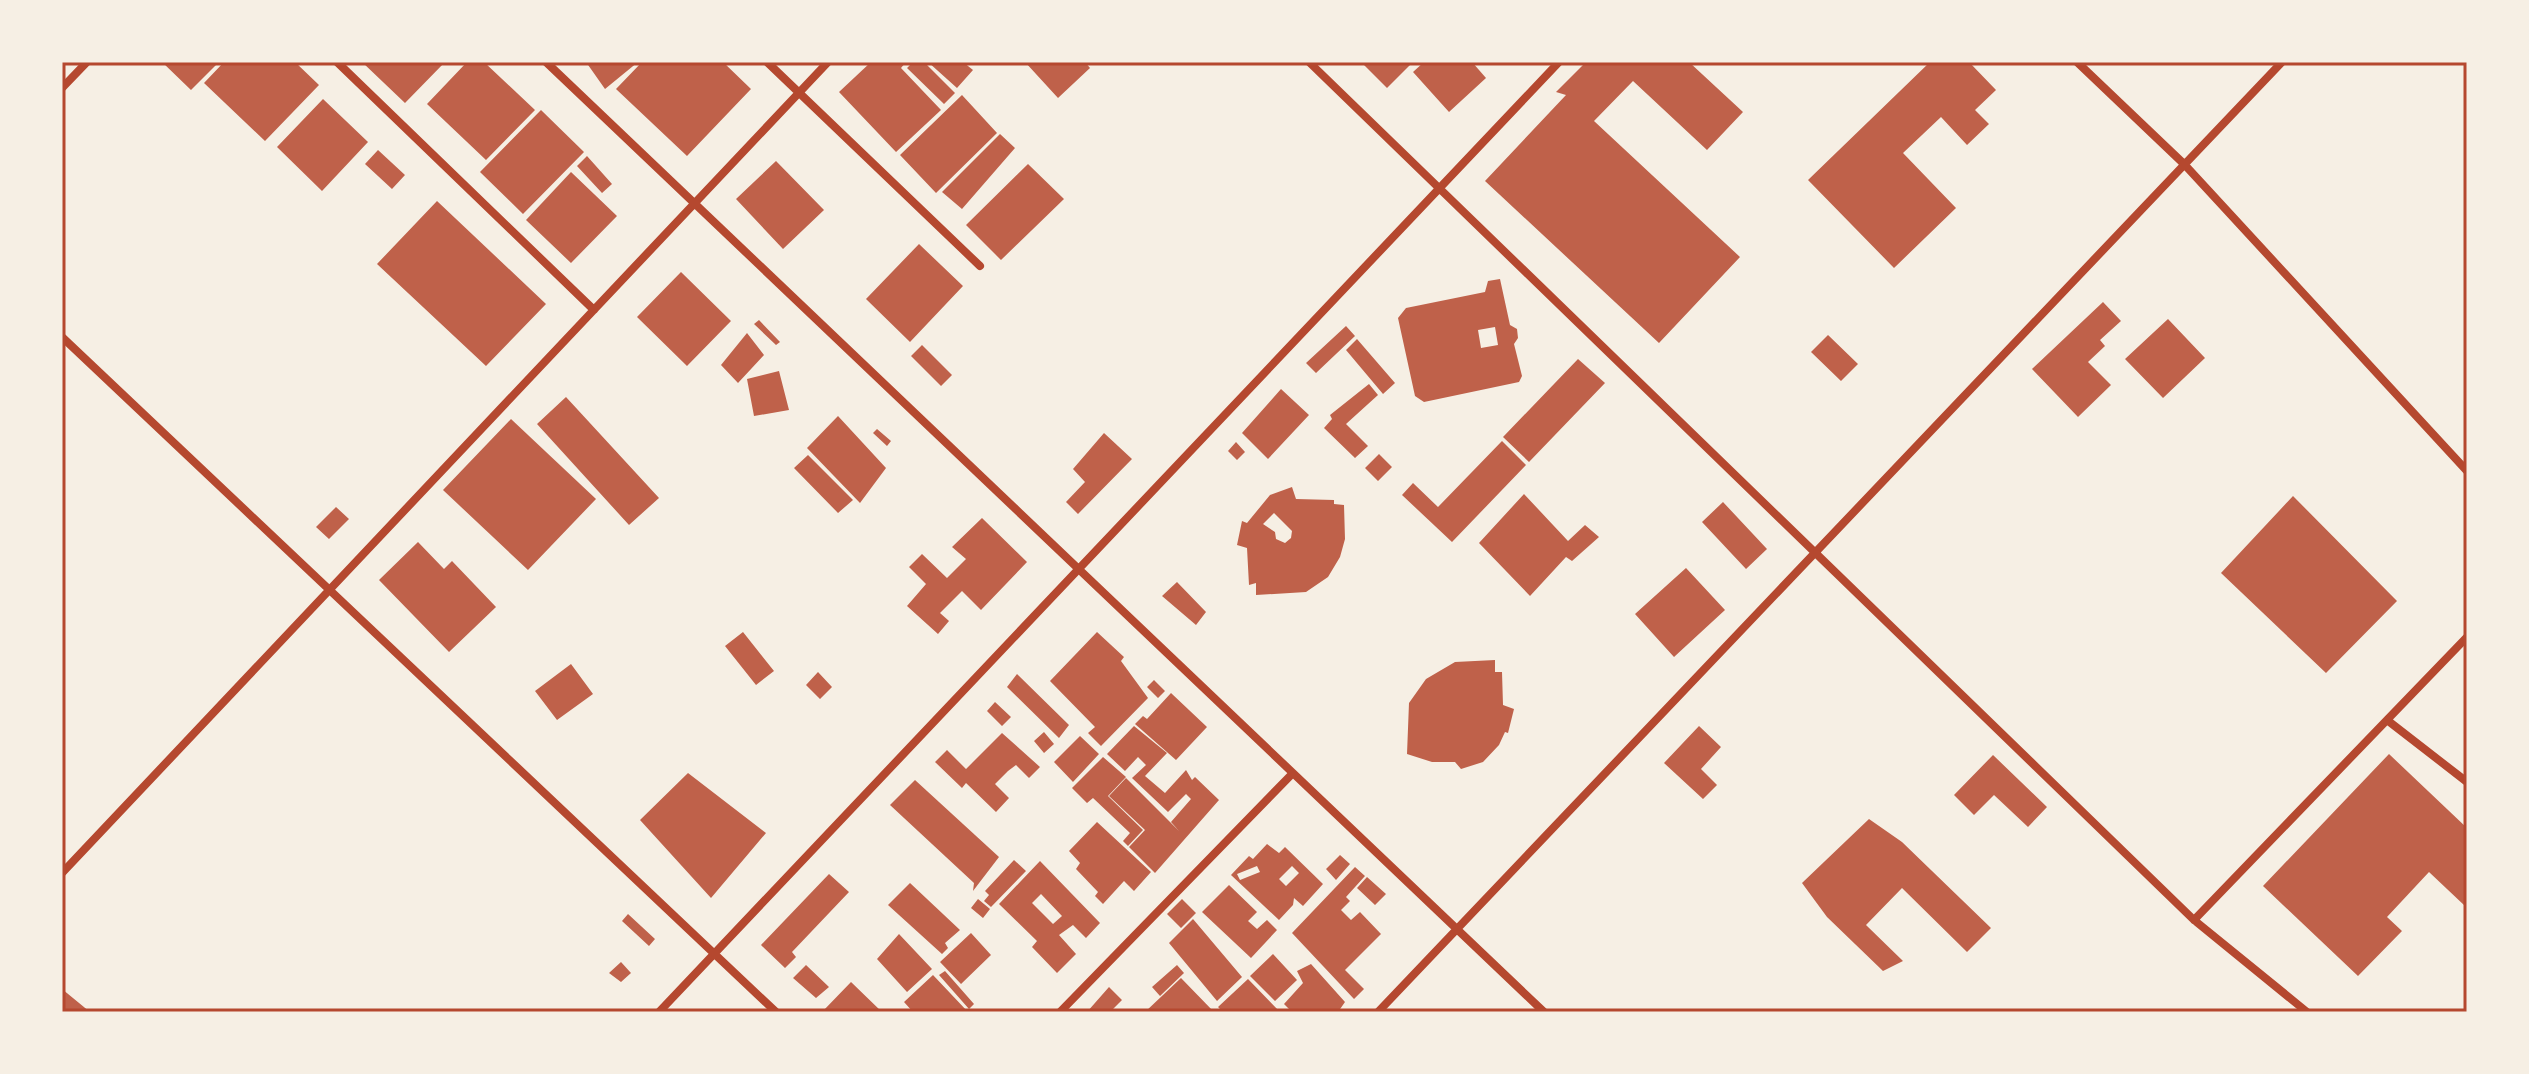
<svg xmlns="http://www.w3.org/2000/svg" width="2529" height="1074" viewBox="0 0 2529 1074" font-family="'Work Sans',sans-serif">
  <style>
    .building { fill: #bf614a; fill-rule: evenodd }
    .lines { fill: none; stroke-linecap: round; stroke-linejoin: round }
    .minor { stroke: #b5482f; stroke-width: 8 }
    .neatline { fill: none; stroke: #b5482f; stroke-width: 3 }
  </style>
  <rect width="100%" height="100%" fill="#f6efe4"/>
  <path class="building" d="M162 62H219L191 90Z
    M224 62H295L319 85 265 141 204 83Z
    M362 62H445L405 103Z
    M467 62H484L535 110 486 160 427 104Z
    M586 62H638L605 89Z
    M642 62H723L751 89 687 156 616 89Z
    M871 62H906L901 68 941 110 896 152 839 92Z
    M913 62H924L955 93 944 104 907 68Z
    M928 62H963L973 70 957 88Z
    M1025 62H1085L1090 68 1058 98Z
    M1361 62H1413L1387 88Z
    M1424 62H1472L1486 78 1449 112 1413 72Z
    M1586 62H1689L1743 112 1707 150 1633 81 1594 121 1740 257 1659 343 1485 181 1566 95 1556 92Z
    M1930 62H1969L1996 90 1975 110 1989 124 1967 145 1941 117 1903 153 1956 208 1894 268 1808 180Z
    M962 95 997 133 936 193 900 155Z
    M323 99 368 142 322 191 277 147Z
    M541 110 584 152 523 214 480 172Z
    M1000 134 1015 148 962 209 942 192Z
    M378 150 405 175 392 189 365 164Z
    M587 156 612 184 602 193 577 166Z
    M776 161 824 210 783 249 736 199Z
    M1028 164 1064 199 1001 260 966 225Z
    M571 172 617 216 571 263 526 220Z
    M437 201 546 304 486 366 377 264Z
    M919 244 963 286 910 342 866 299Z
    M681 272 731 321 687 366 637 317Z
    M1500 279 1510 325 1517 329 1518 338 1514 344 1522 376 1519 382 1424 402 1415 396 1398 318 1406 308 1485 292 1488 281ZM1495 327 1498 345 1481 348 1478 330Z
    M2103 302 2121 321 2100 340 2105 346 2088 362 2111 385 2078 417 2032 369Z
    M2168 319 2205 358 2163 398 2125 359Z
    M759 320 780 342 776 345 754 324Z
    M1346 326 1355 336 1316 373 1306 363Z
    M747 333 764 355 738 383 721 365Z
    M1828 335 1858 364 1841 381 1811 352Z
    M1357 339 1395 383 1383 394 1346 350Z
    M922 345 952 375 941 386 911 356Z
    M1578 359 1605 383 1529 462 1503 437Z
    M779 371 789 410 754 416 747 379Z
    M1369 384 1378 395 1346 424 1368 446 1355 458 1324 428 1332 419 1330 415Z
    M1281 389 1309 415 1268 459 1242 433Z
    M566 397 659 498 629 525 537 424Z
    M838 416 886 468 860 503 807 448Z
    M511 419 596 499 528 570 443 490Z
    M877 429 891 441 887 446 873 433Z
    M1104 433 1132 459 1078 514 1066 502 1085 482 1073 469Z
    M1502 441 1526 465 1452 542 1402 495 1413 483 1438 507Z
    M1236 442 1245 452 1237 460 1228 451Z
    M1379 454 1392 467 1378 481 1365 468Z
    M808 455 853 500 838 513 794 468Z
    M1292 487 1296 499 1334 500V504L1344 505 1345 539 1340 557 1328 577 1306 592 1256 595V583L1249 585 1247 548 1237 545 1242 521 1247 523 1270 495ZM1274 513 1292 531 1291 538 1285 543 1276 539 1275 532 1263 524Z
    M1524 494 1568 541 1585 525 1599 537 1572 561 1566 557 1530 596 1479 543Z
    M2293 496 2397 601 2326 673 2221 573Z
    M1723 502 1767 549 1746 569 1702 522Z
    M336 507 349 519 329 539 316 527Z
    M982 518 1027 562 981 610 962 591 940 613 949 621 938 634 907 606 926 584 909 567 922 554 947 578 966 559 952 547Z
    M418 542 444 569 452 561 496 607 449 652 379 580Z
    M1686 568 1725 610 1674 657 1635 614Z
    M1177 582 1206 612 1196 625 1162 596Z
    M743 632 774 671 756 685 725 646Z
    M1097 632 1124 657 1121 661 1148 698 1101 746 1088 733 1095 727 1050 681Z
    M1495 660V672H1502L1503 705 1514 709 1508 733 1505 732 1499 745 1483 762 1461 769 1455 762H1432L1407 754 1409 703 1426 679 1455 662Z
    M571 664 593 694 557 720 535 691Z
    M818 672 832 687 820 699 806 685Z
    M1017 674 1069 725 1059 738 1007 687Z
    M1154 680 1165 691 1158 698 1147 687Z
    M1171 693 1207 727 1176 760 1135 724 1143 716 1147 719Z
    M995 702 1011 717 1002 726 987 711Z
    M1134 726 1167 753 1145 776 1165 793 1186 770 1192 780 1195 777 1219 800 1155 873 1129 847 1145 830 1109 796 1126 778 1179 831 1171 822 1191 799 1186 794 1168 812 1132 778 1146 765 1138 757 1125 771 1107 754Z
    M1699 726 1721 747 1701 769 1717 785 1703 799 1664 763Z
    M1044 732 1054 744 1044 753 1034 741Z
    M1002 733 1040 767 1029 778 1016 765 1008 771 995 784 1009 798 996 812 966 783 962 788 935 762 947 750 966 769Z
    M1080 736 1099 754 1073 782 1054 762Z
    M2389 754 2467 828V903L2465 906 2429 872 2387 917 2402 931 2358 976 2263 886Z
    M1993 755 2047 807 2028 827 1994 795 1974 815 1954 795Z
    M1103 757 1126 777 1108 796 1143 830 1128 846 1123 841 1130 833 1093 798 1087 803 1072 788Z
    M688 773 766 833 711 898 640 820Z
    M915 780 999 857 973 891 974 883 890 805Z
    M1869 819 1902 842 1991 928 1967 952 1902 888 1866 925 1903 961 1883 971 1827 917 1802 883Z
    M1097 822 1151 872 1134 891 1124 881 1103 904 1095 896 1098 892 1076 869 1080 863 1069 851Z
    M1267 844 1279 853 1285 847 1323 884 1303 906 1294 898 1293 905 1279 920 1231 875 1249 856 1253 859ZM1257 866 1260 872 1240 880 1237 874ZM1292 866 1299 873 1286 886 1279 879Z
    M1340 855 1350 864 1336 880 1326 869Z
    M1014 860 1026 871 991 907 984 901 989 895 985 891Z
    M1040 861 1100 923 1086 938 1073 925 1059 935 1076 954 1057 973 1032 947 1037 941 999 904ZM1041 894 1062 916 1053 924 1032 903Z
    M1355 867 1365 876 1346 897 1350 901 1341 910 1351 920 1360 912 1381 934 1345 970 1364 989 1354 999 1292 933Z
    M829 874 849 892 792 952 796 957 785 968 761 945Z
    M1367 877 1386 894 1375 905 1357 888Z
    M910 883 960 930 945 943 948 948 942 954 888 905Z
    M1229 885 1257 912 1248 921 1257 929 1267 920 1277 930 1251 958 1202 912Z
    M978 899 990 909 983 918 971 908Z
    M1182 899 1196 913 1181 928 1167 914Z
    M628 914 655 939 649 946 622 921Z
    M1193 919 1242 977 1217 1001 1169 943Z
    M971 933 991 955 961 984 940 962Z
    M899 934 932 969 907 992 877 959Z
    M1273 954 1297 980 1275 1001 1250 976Z
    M621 962 631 973 621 982 609 973Z
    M1311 964 1345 1002 1338 1012H1292L1284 1004 1303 983 1297 971Z
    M806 965 829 987 816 998 793 978Z
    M1177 965 1184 973 1160 996 1152 987Z
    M945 971 974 1004 969 1009 939 975Z
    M933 975 968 1012H913L904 1002Z
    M1181 978 1214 1012H1145Z
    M1248 979 1280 1012H1223L1218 1007Z
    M851 982 882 1012H822Z
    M1109 987 1122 1000 1110 1012H1087Z
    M62 989 90 1012H62Z"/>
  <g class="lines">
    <path class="minor" d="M337 62 594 310
      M546 62 1544 1012
      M767 62 980 266
      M1309 62 2194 920 2307 1012
      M2077 62 2184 164 2467 471
      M62 88 87 62
      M62 337 776 1012
      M2387 720 2467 782
      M62 873 828 62
      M2194 920 2467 637
      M659 1012 1559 62
      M1060 1012 1293 773
      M1378 1012 2282 62"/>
  </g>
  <rect width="2529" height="1074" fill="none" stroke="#f6efe4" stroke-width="128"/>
  <rect x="64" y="64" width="2401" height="946" class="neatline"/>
</svg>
